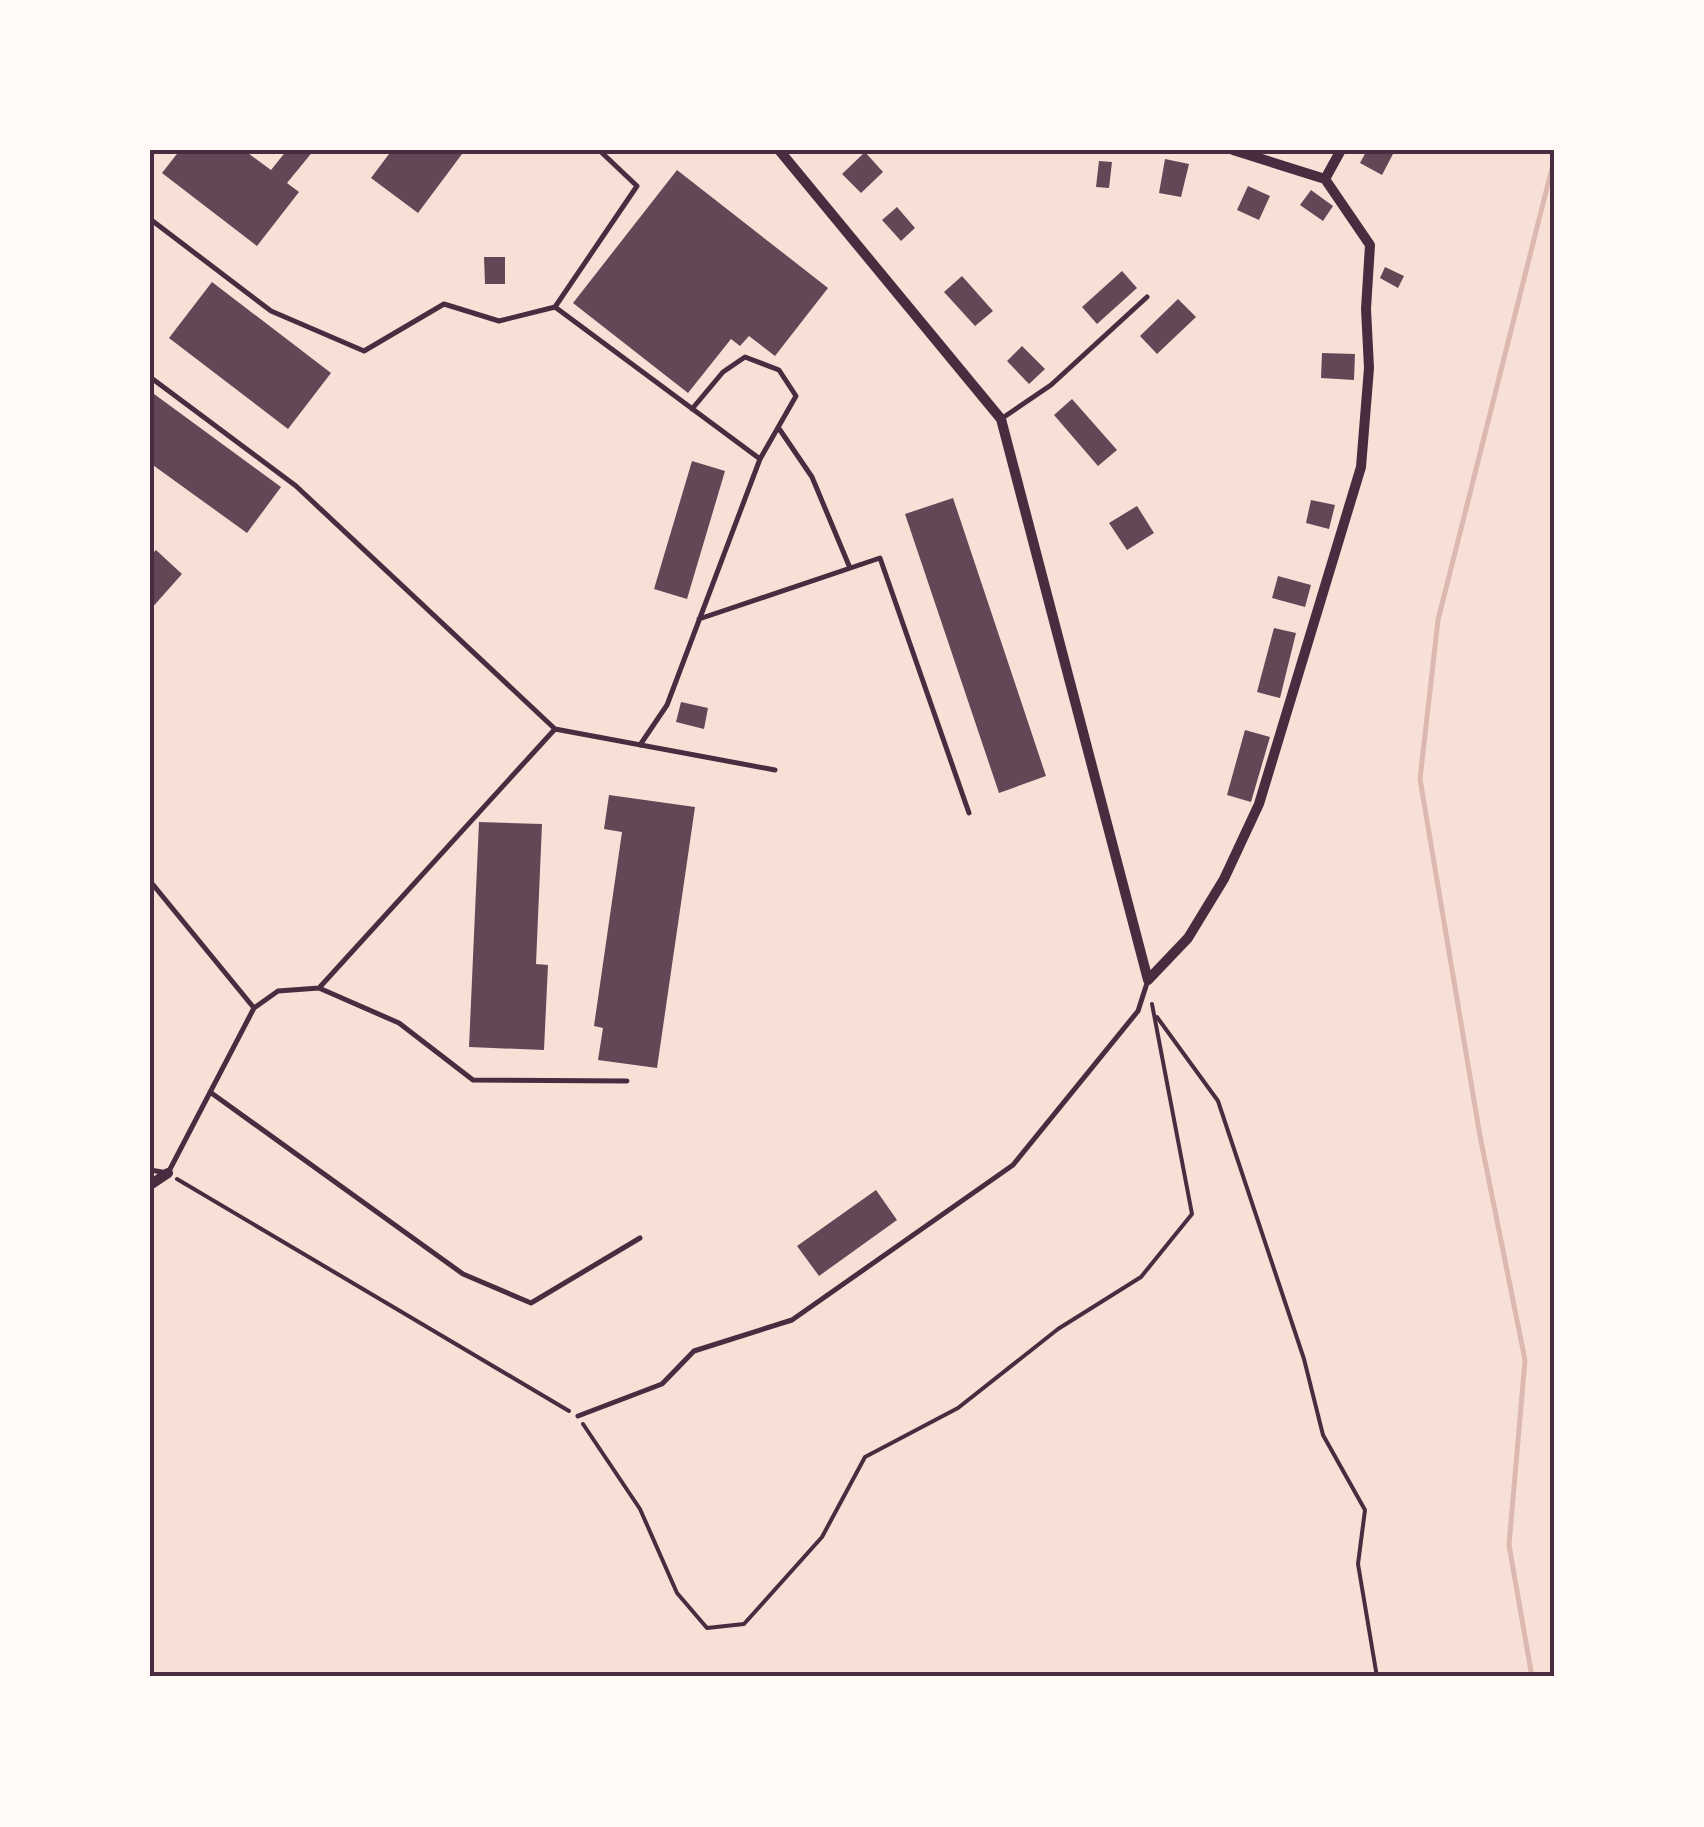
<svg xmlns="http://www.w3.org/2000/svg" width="1704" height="1827" viewBox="0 0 1704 1827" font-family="'PT Sans Narrow',sans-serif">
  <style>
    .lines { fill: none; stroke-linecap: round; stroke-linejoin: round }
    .stream { stroke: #dcb8b0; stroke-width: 5 }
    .building { fill: #644757 }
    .path { stroke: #4a2c40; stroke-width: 4 }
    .service { stroke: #4a2c40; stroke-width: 5 }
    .minor { stroke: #4a2c40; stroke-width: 10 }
    .neatline { fill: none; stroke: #4a2c40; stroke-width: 4 }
  </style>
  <rect width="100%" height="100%" fill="#f7e1d7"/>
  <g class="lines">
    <path class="stream" d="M1532 1677 1509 1545 1525 1360 1480 1136 1420 779 1438 620 1554 160"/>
  </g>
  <path class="building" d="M180 150H244L271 170 287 150H314L287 183 299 192 257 246 162 173Z
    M392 150H465L418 213 371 178Z
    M1367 150 1393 154 1382 175 1360 163Z
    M865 152 883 172 861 193 842 174Z
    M1165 159 1189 164 1181 197 1159 193Z
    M1099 161 1112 162 1109 188 1096 187Z
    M677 170 828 288 775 356 749 336 740 346 731 339 688 393 573 303Z
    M1248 186 1270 196 1259 220 1237 210Z
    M1311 190 1333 206 1323 221 1300 205Z
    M897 207 915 228 901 241 882 220Z
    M484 257H505V284H485Z
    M1385 267 1404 276 1398 288 1380 278Z
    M1122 271 1137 288 1097 324 1082 307Z
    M962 276 993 311 975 326 944 292Z
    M212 282 331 373 288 429 169 338Z
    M1178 299 1196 317 1157 354 1140 336Z
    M1022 346 1045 369 1029 384 1007 361Z
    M1322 353 1355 354 1354 380 1321 378Z
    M150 391 281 487 247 533 150 463Z
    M1072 399 1117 450 1098 466 1054 415Z
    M692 461 725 471 687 599 654 589Z
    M953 498 1046 776 999 793 905 514Z
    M1311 500 1335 505 1329 529 1306 523Z
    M1137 506 1154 533 1127 550 1109 523Z
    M156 550 182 574 150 610V556Z
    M1278 576 1311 585 1305 607 1272 598Z
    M1274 628 1296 633 1280 698 1257 692Z
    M681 702 708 708 704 729 676 722Z
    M1245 730 1270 737 1251 802 1227 795Z
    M609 795 695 807 657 1068 598 1060 603 1028 594 1026 622 832 604 829Z
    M479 822 542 824 536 964 548 965 544 1050 469 1047Z
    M876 1190 897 1220 819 1276 797 1246Z"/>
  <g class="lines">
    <path class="path" d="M1157 1017 1218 1101 1304 1359 1323 1435 1365 1510 1358 1564 1377 1677
      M177 1179 569 1411
      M583 1424 640 1509 677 1593 707 1628 744 1624 822 1537 865 1457 958 1408 1058 1329 1141 1277 1192 1214 1152 1004"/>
    <path class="service" d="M150 219 271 311 364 351 444 304 499 321 555 307 637 186 599 150
      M555 307 760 459 667 705 640 745
      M150 377 296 486 555 729 775 770
      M692 409 723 372 745 357 779 370 796 396 760 459
      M1001 419 1051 385 1147 297
      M780 430 812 477 850 568
      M699 619 880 558 969 813
      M150 881 254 1008 168 1173 150 1170
      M319 988 555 729
      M254 1008 278 991 319 988 399 1023 473 1080 627 1081
      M210 1092 463 1274 531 1303 640 1238
      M578 1416 662 1384 694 1351 792 1320 1013 1165 1138 1011 1147 983"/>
    <path class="minor" d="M779 150 1001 419 1148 980
      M1233 150 1325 179
      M1148 980 1188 938 1224 879 1259 804 1361 467 1369 368 1366 309 1370 245 1325 179 1341 150
      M150 1185 168 1173"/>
  </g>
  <rect width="1704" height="1827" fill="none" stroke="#fffaf5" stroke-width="305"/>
  <rect x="152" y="152" width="1400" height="1522" class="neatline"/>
</svg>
